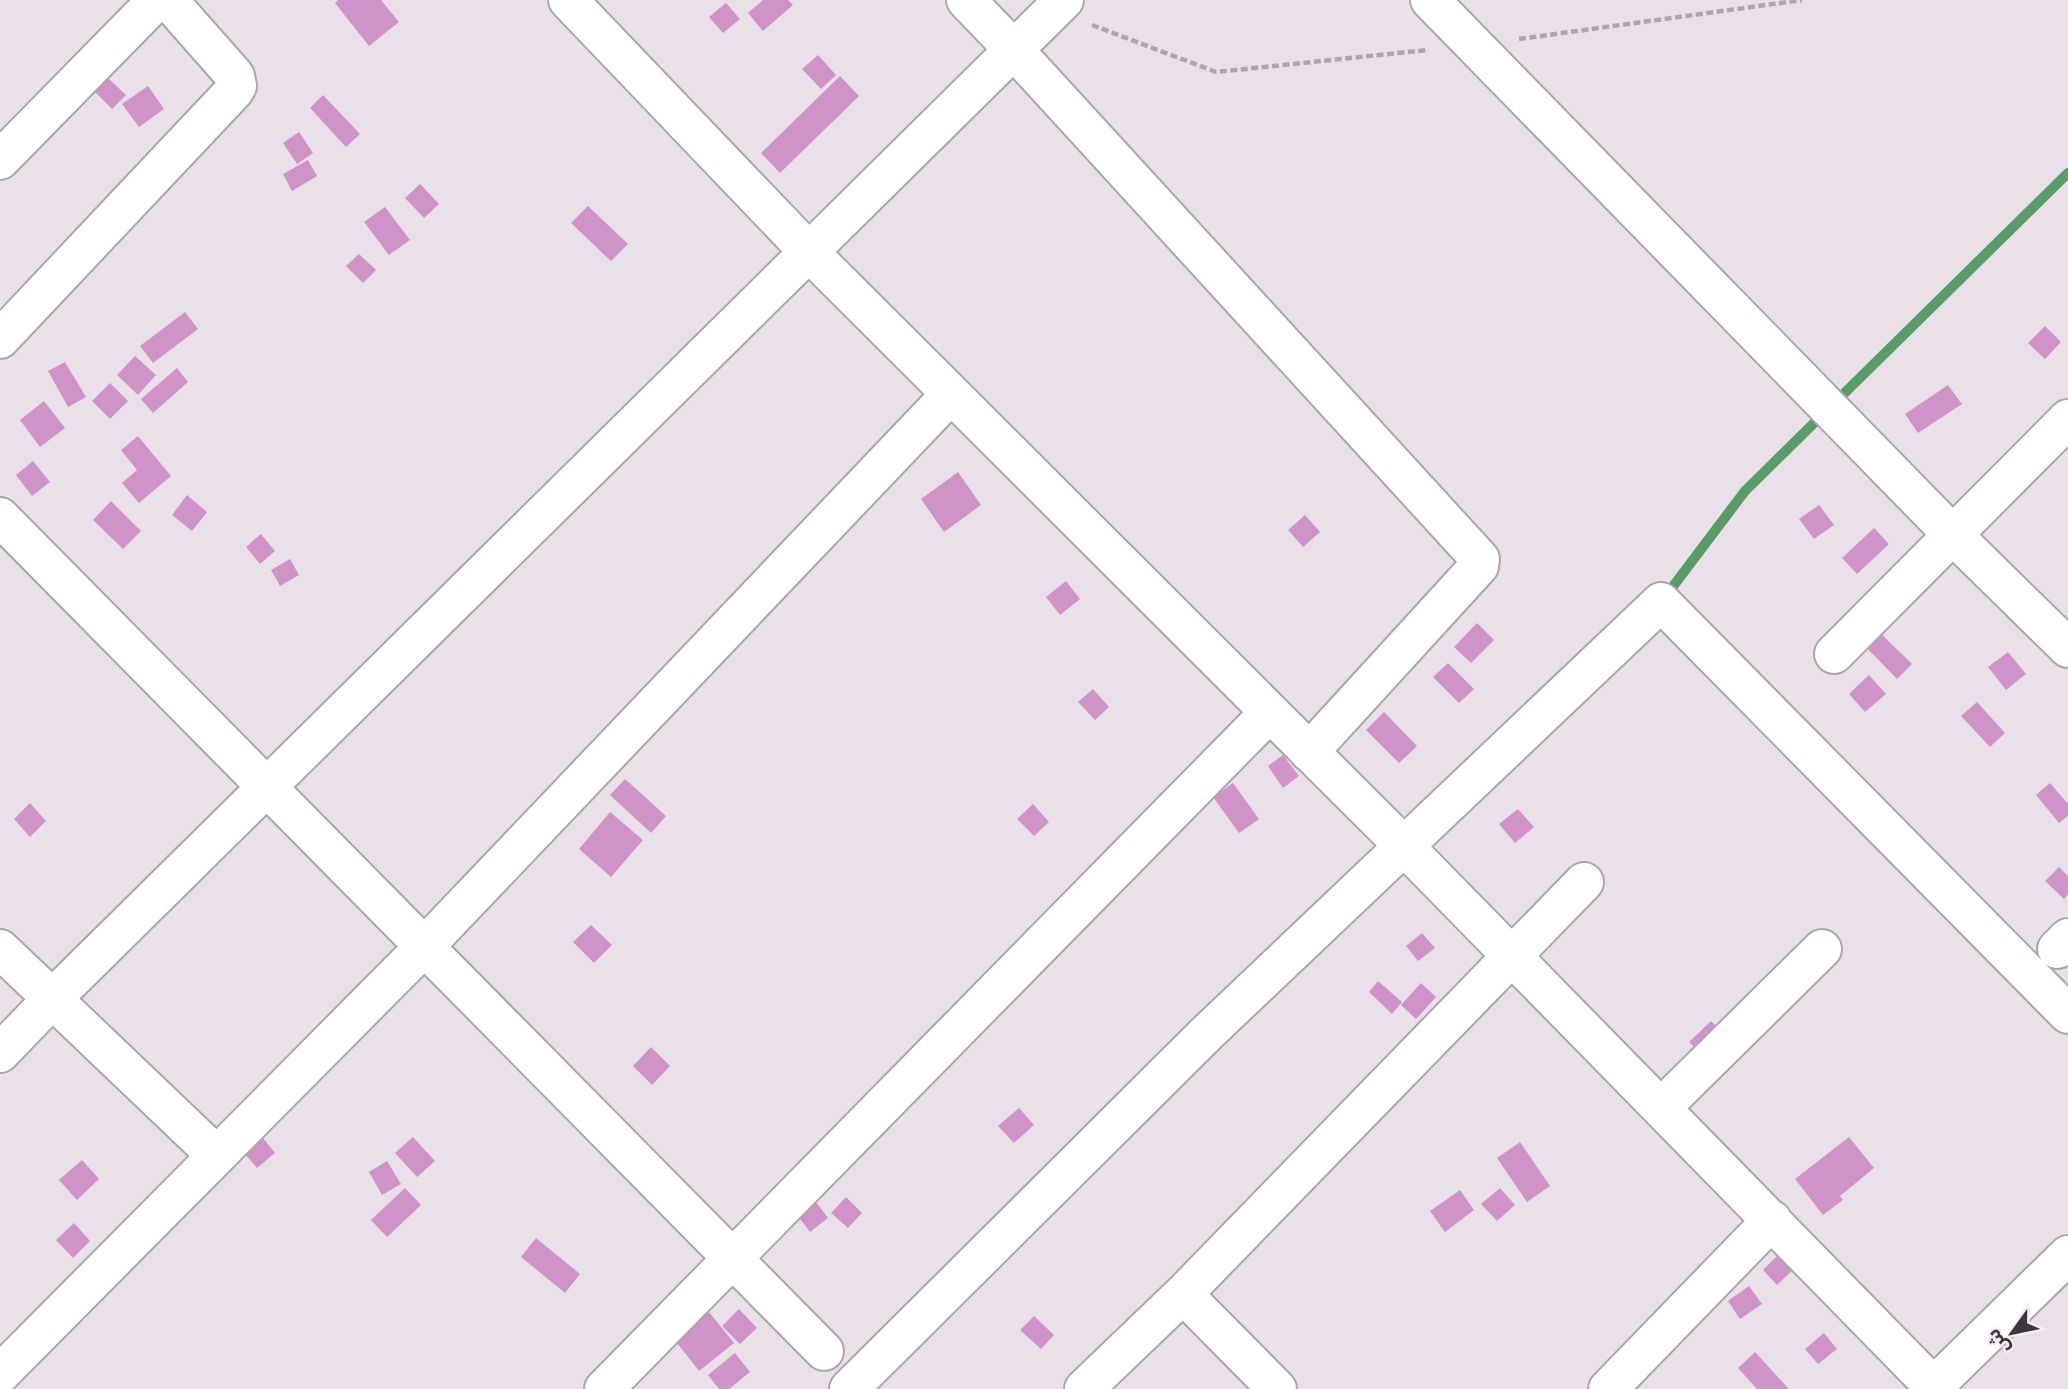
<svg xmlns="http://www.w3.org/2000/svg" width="2068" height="1389" viewBox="0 0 2068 1389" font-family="'PT Serif','Noto Sans Arabic',serif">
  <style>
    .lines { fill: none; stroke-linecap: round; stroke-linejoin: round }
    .stream { stroke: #599b69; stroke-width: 10 }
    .building { fill: #d093c8 }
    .street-casing { stroke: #aea4ad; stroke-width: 42 }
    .path { stroke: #aea6ad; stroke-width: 4.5; stroke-dasharray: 7 3.5; stroke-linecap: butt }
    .street { stroke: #fff; stroke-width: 38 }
  </style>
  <rect width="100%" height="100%" fill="#eae0e9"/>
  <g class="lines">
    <path class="stream" d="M1665 597 1745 491 2068 173"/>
  </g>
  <path class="building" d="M338 0H381L399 22 369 46 335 3Z
    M763 0H788L793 5 763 31 748 13Z
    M726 3 740 19 723 33 709 17Z
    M818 55 836 75 821 89 802 69Z
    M840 76 859 96 780 173 761 153Z
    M108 78 126 95 112 109 95 92Z
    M148 86 164 109 139 127 122 104Z
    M323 95 360 134 346 147 310 108Z
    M299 132 313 153 297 164 283 143Z
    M308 160 317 176 292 191 283 174Z
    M420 184 439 204 424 218 405 198Z
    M588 206 628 244 611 261 571 223Z
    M385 207 410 240 389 255 364 222Z
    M359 254 376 270 363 283 346 266Z
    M185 312 198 329 153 363 140 346Z
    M2045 326 2061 342 2045 359 2028 343Z
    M135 356 156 375 138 395 117 375Z
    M65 362 86 397 68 407 48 371Z
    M177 368 188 382 153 413 141 399Z
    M110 383 128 401 110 419 92 401Z
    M1948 385 1962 404 1918 433 1905 414Z
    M44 401 65 428 40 447 20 420Z
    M138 436 171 476 139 503 122 483 137 470 121 450Z
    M33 461 50 482 32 496 16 475Z
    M958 472 981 505 944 532 921 499Z
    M187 495 207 512 192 531 172 515Z
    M111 501 141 531 123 549 93 520Z
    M1819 505 1834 525 1814 539 1799 519Z
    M1305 515 1320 532 1303 547 1288 530Z
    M1874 528 1889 544 1857 574 1842 558Z
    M261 534 275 551 260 564 246 547Z
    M290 559 299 575 280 586 271 570Z
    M1066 581 1080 599 1060 615 1046 597Z
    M1477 623 1494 640 1471 663 1454 647Z
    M1877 630 1912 664 1897 679 1863 644Z
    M2008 652 2026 674 2006 690 1988 667Z
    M1448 663 1474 689 1459 703 1433 677Z
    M1869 675 1886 694 1865 712 1849 694Z
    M1093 689 1109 707 1095 720 1078 702Z
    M1977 702 2005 733 1990 747 1961 716Z
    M1384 712 1417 746 1399 763 1366 730Z
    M1283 755 1299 776 1283 788 1268 766Z
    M625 779 666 816 651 833 610 795Z
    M1233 783 1259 819 1239 833 1213 797Z
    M2050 783 2068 804V816L2059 823 2036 795Z
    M30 803 46 821 30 837 14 819Z
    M1033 804 1049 822 1034 836 1017 819Z
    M1518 809 1534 827 1515 843 1499 824Z
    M610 812 643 840 611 877 579 849Z
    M2059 867 2068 876V894L2064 899 2045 881Z
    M591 925 612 945 594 963 573 942Z
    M1422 933 1435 948 1418 961 1406 946Z
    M1378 981 1402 1002 1392 1014 1369 992Z
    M1421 983 1436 997 1416 1019 1401 1005Z
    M1711 1021 1726 1037 1705 1058 1689 1042Z
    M651 1047 670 1066 652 1085 633 1066Z
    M1019 1108 1034 1125 1014 1143 998 1126Z
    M413 1137 435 1161 417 1177 395 1153Z
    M1849 1137 1874 1168 1840 1196 1843 1200 1823 1215 1795 1179Z
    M263 1138 275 1153 257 1168 244 1153Z
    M1520 1142 1550 1186 1527 1202 1497 1158Z
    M82 1160 99 1179 77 1200 59 1180Z
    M387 1161 401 1184 382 1195 369 1172Z
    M405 1188 421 1205 387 1237 371 1220Z
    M1500 1188 1515 1205 1497 1221 1481 1204Z
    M1460 1190 1474 1210 1445 1232 1430 1211Z
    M846 1197 862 1213 848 1228 831 1213Z
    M813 1198 828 1218 810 1232 795 1212Z
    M74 1223 90 1241 73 1258 56 1240Z
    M536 1238 580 1274 565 1293 521 1257Z
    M1780 1253 1795 1268 1777 1285 1763 1270Z
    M1749 1286 1762 1304 1740 1319 1728 1301Z
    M739 1309 757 1328 740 1344 722 1326Z
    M709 1312 734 1343 699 1371 674 1339Z
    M1034 1316 1054 1335 1041 1349 1020 1330Z
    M1824 1333 1837 1349 1818 1364 1805 1349Z
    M1755 1352 1789 1389H1757L1738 1368Z
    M735 1353 750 1372 729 1389H719L708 1375Z"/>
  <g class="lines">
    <defs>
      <path id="street" d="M568 0 809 252 1404 846 1936 1389
        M966 0 1014 50 1480 559 1479 566 1309 752
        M1430 0 1953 535 2068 648
        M0 160 157 0
        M0 339 234 91 237 86 235 76 168 0
        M0 517 824 1351
        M1834 654 2068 419
        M0 949 216 1155
        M2057 949 2068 938
        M0 1053 53 998 1064 0
        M1661 1108 1822 949
        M1183 1294 1277 1389
        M0 1374 424 947 950 395
        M604 1389 1270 712
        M849 1389 1206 1034 1661 602 2068 1014
        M1084 1389 1183 1294 1584 882
        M1608 1389 1772 1220
        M1931 1389 2068 1255"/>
    </defs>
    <use href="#street" class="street-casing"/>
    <path class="path" d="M1092 25 1216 72 1427 50
      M1519 39 1802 0"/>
    <use href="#street" class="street"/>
  </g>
  <g transform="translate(2012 1333) rotate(237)" stroke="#f8edf6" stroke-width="5" paint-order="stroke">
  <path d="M0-5L12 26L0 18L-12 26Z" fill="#3b373a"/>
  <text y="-10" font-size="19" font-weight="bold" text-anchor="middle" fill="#3b373a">ش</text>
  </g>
</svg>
